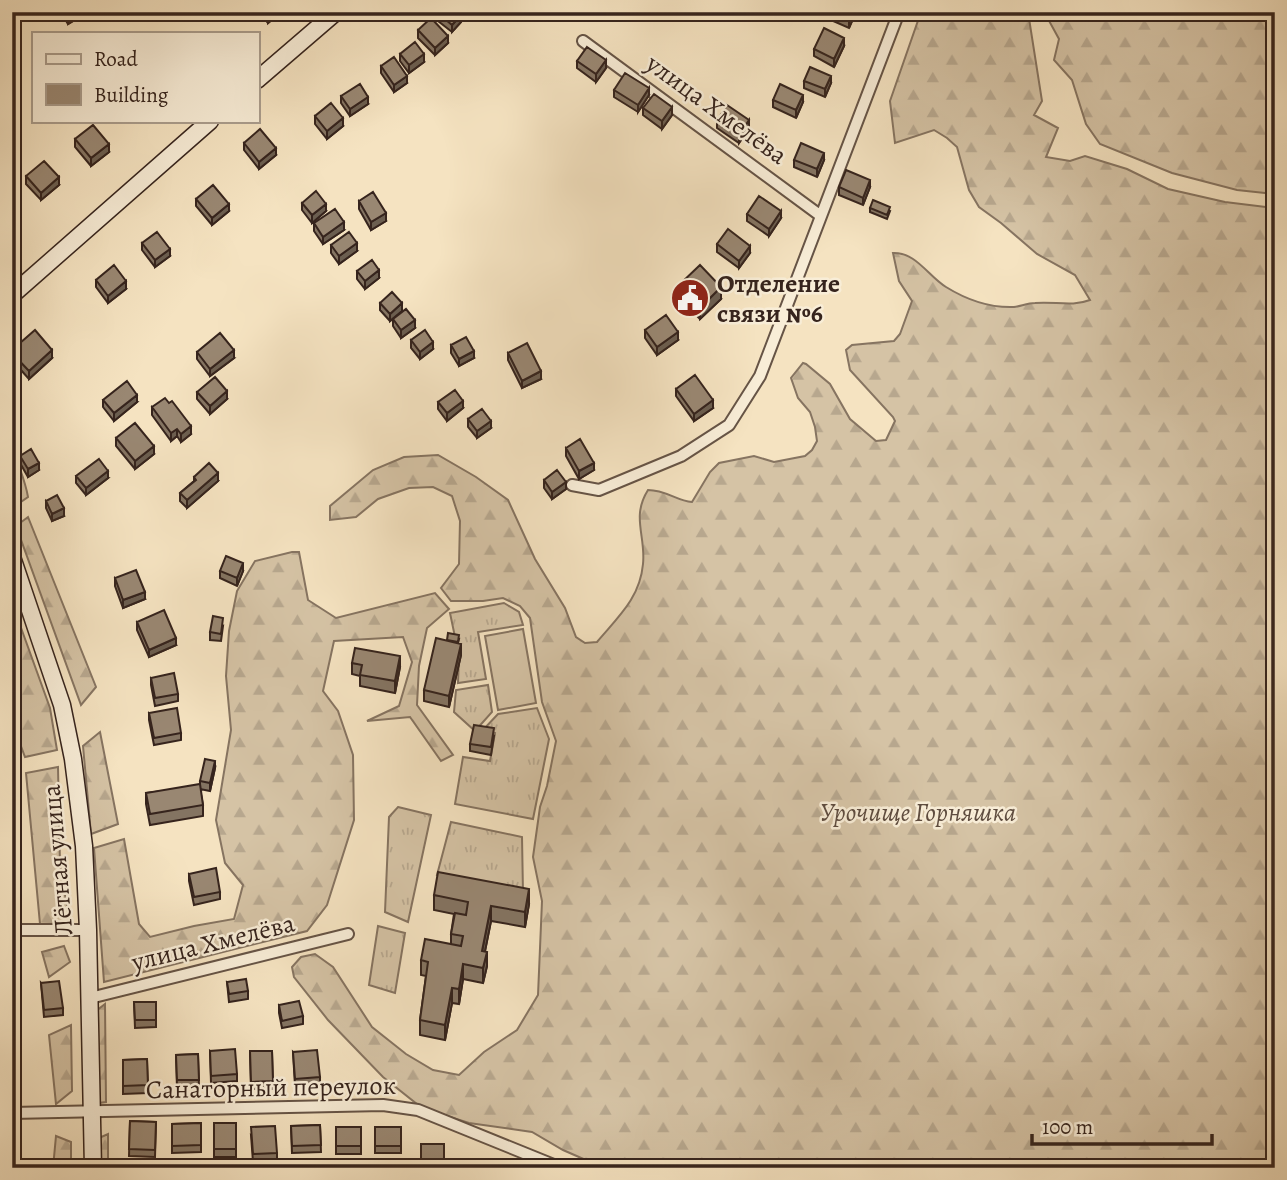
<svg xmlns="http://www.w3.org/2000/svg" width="1287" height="1180" viewBox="0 0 1287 1180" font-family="Alegreya,serif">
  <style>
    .grass { fill: url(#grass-tufts); stroke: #867461; stroke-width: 2 }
    .forest { fill: url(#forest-firs); stroke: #867461; stroke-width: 2 }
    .pitch { fill: #d5c3a5; stroke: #867461; stroke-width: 2 }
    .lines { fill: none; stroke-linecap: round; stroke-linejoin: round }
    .street-casing { stroke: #665446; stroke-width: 14 }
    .secondary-casing { stroke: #36241d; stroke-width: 19 }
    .street { stroke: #f8edd7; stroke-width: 10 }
    .secondary { stroke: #f8edd7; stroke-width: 16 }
    .wall { fill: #847462; stroke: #36241d; stroke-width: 2 }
    .shaded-wall { fill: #6b5e50; stroke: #36241d; stroke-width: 2 }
    .building { fill: #998772; stroke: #36241d; stroke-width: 2 }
    .labels { text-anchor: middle; stroke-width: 5; stroke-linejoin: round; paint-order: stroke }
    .street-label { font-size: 26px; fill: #36241d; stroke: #f8edd7 }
    .poi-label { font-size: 26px; font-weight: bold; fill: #36241d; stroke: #f8edd7; text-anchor: start }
    .park-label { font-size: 26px; font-style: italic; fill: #5e4c3f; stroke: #f8edd7 }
  </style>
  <defs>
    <pattern id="grass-tufts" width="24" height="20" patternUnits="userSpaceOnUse" patternTransform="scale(1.75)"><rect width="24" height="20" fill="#d5c3a5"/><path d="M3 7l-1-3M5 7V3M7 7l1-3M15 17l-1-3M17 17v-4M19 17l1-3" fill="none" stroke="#b7a78e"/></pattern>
    <pattern id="forest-firs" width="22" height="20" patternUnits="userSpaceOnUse" patternTransform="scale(1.75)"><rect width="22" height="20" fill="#d5c3a5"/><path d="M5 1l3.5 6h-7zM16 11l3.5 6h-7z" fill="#b7a78e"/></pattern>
  </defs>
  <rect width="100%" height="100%" fill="#f5e3c1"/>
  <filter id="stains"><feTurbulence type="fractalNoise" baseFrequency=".00286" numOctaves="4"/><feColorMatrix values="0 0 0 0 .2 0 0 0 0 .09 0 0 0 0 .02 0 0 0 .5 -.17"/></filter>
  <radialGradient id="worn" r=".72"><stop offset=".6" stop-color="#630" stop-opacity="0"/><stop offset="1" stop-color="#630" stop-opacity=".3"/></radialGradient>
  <path class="grass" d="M12 443C16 462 25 478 28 497L12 508Z
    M504 603 519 612 523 625 478 632 486 679 458 683 459 656 450 613Z
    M488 685 492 712 475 731 454 712 456 690Z
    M537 708 549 739 533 819 455 804 463 757 490 761 495 733 483 730 498 714Z
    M398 807 431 815 408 922 385 912 389 817Z
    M451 822 522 837 523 893 437 875Z
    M378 926 405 933 395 993 369 985Z"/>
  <path class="forest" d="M921 12H1028L1042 101 1034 115 1058 128 1046 157 1070 161 1085 156 1127 169 1168 189 1225 202 1275 208V1168H604L563 1150 532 1132 469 1123 422 1108 383 1077 328 1020 294 977 292 967 301 957 315 954 333 967 372 1027 406 1054 433 1070 459 1075 484 1052 517 1030 538 995 542 901 533 857 540 807 547 786 556 741 542 702 530 618 520 606 503 598 483 601H451L441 588 459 564 460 521 452 496 433 487 409 488 378 499 356 517 330 520V506L373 470 404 457 438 455 476 477 508 500 535 559 565 608 576 637 585 643 597 642C618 617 640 598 643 564 646 536 631 517 648 490 666 490 677 501 692 502L710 472 719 463 754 456 774 462 805 456 812 450 817 441 815 427 810 412 798 398 791 378 803 363 806 364 830 384 850 419 876 441 886 440 895 421 893 417 850 370 846 350 852 345 894 341 900 334 912 301 899 281 893 253C916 252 928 276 946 287 967 300 989 308 1014 307 1021 306 1028 303 1035 303 1054 301 1072 307 1090 300L1075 275 1037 254 1001 223 979 207 969 190 957 147 947 138 934 130 895 143 890 101Z
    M1050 12H1275V194L1237 190 1172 173 1100 144 1086 124 1072 80 1054 60 1059 39 1048 19Z
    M28 517 96 687 81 705 16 526Z
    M292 552H299L308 600 336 618 435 593 449 609 427 628 419 666 417 705 453 755 441 761 410 717 367 721 399 706 412 662 403 637 334 641 323 691 338 711 353 755 354 820 327 905 307 931 104 982 94 848 124 839 139 924 150 937 194 926 234 919 243 885 225 863 216 820 231 730 226 676 229 631 237 591 255 561Z
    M20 625 50 708 57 750 25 757 12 722V648Z
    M100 732 118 824 91 834 83 746Z
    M58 767 60 866 70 923 40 924 26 773Z
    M64 946 70 962 49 977 42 952Z
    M105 1004 106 1102 98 1103 96 1011Z
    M71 1025 72 1091 56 1104 49 1035Z
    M108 1134V1168H99V1138Z
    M56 1136 71 1142V1168H53Z"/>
  <path class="pitch" d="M523 629 536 703 498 710 485 636Z"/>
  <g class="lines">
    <defs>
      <path id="street" d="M583 41 821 216
        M572 485 599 490 681 456 729 425 760 376 899 12
        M12 930H88
        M90 998 348 934
        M12 1113 383 1105 418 1110 561 1168"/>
      <path id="secondary" d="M257 80 336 12
        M12 295 210 121
        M12 557 62 705 73 759 84 846 88 930 93 1168"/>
    </defs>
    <use href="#street" class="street-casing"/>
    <use href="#secondary" class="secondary-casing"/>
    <use href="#street" class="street"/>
    <use href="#secondary" class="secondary"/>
  </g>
  <path class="wall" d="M61 12H88L68 24Z
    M259 12H281L268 23Z
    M831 12H856L849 28 831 20Z
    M438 13 461 22 452 32 438 21Z
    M418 30 448 43 435 55 418 38Z
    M844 46 834 67 814 56V49Z
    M400 54 424 62 409 73 400 61Z
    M577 61 606 68 596 82 577 68Z
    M381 66 407 83 394 92 381 73Z
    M804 81 831 83 825 97 804 88Z
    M614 90 649 95 638 112 614 97Z
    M341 96 368 104 350 116 341 103Z
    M773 100 803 102 796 118 773 107Z
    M643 108 672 115 662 129 643 115Z
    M315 116 343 126 327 139 315 124Z
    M717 121 749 128 739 143 717 128Z
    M75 139 109 152 91 166 75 147Z
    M244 143 276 155 259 169 244 150Z
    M794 160H824L817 177 794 167Z
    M26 176 59 185 41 200 26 184Z
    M839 187H870L863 205 839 195Z
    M196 199 229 211 212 225 196 206Z
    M359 201 386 221 371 230 359 209Z
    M302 203 326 211 312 223 302 210Z
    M870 208 890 211 887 219 870 212Z
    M747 214 781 218 769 236 747 221Z
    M314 223 344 230 323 244 314 231Z
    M142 243 170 256 155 267 142 250Z
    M717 244 750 253 739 268 717 252Z
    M331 245 357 251 339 264 331 253Z
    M357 271 379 278 365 289 357 279Z
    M96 280 126 289 108 303 96 287Z
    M679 285 721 299 700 319 679 297Z
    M380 303 402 311 390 321 380 310Z
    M393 319 415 328 401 338 393 326Z
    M645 330 678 340 657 355 645 338Z
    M411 340 433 349 420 359 411 348Z
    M451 345 474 358 459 366 451 353Z
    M12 350 52 358 29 379 12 360Z
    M197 352 234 358 210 376 197 359Z
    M508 353 541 379 522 388 508 360Z
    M676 389 713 408 694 421 676 396Z
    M197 392 227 399 210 414 197 399Z
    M103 400 137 402 114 421 103 407Z
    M438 402 463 408 447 421 438 409Z
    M152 407 191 434 181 442 177 436 171 441 152 415Z
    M468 419 491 428 477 438 468 427Z
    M116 438 154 454 135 469 116 446Z
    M566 448 594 470 579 479 566 456Z
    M20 456 39 470 28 477 20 463Z
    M76 476 108 478 86 495 76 483Z
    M194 477 218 481 187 508 180 501V493L194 481Z
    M544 480 566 489 552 499 544 488Z
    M46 501 64 516 52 521 46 508Z
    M220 571H243L237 586 220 578Z
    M115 578 145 599 123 608 115 586Z
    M137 622 176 645 149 657 137 630Z
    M223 626 221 641 210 640V632Z
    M459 639 458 643 461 655 449 707 424 701V690L447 641Z
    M352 663 400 667 395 693 360 686V676L352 674Z
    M151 678 178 694V701L155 706 151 685Z
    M149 713 181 733V740L154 745 149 720Z
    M494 736 491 755 470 751V744Z
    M215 768 210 791 200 789 203 805V816L150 825 146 804V793L200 787V781Z
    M189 874 220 892V899L194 905 189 881Z
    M434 895 529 904 525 927 491 921 485 951 487 966 483 983 463 979 459 1004 452 1003 445 1040 420 1035V1020L426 976 421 975V960L451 944V934L454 914 434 910Z
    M227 982 248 991V999L229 1002Z
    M41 983 63 1008V1015L44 1017Z
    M134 1002H156V1027L135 1028Z
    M279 1005 303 1016V1024L282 1028 279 1013Z
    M210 1051 237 1074V1081L211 1083Z
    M250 1051H272L273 1089H251Z
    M293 1052 320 1077V1084L295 1086Z
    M198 1054 199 1087 177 1088 176 1055Z
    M147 1059 148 1093 123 1094V1060Z
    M130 1121 156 1122 155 1157 129 1156Z
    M201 1123V1152L172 1153V1124Z
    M214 1123H236V1157H214Z
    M320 1125 321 1152 292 1153 291 1126Z
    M336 1127H361V1154H336Z
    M375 1127H401V1153H375Z
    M251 1135 277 1153V1160L253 1162Z
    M421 1144H444V1168H421Z"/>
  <path class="shaded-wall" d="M75 12H88L68 24V16Z
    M272 12H281L268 23V16Z
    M853 12H856L849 28V21Z
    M461 15V22L452 32V25Z
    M448 36V43L435 55V48Z
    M844 38V46L834 67V59Z
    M424 54V62L409 73V65Z
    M606 60V68L596 82V74Z
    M407 76V83L394 92V85Z
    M831 76V83L825 97V89Z
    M649 88V95L638 112V105Z
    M803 95V102L796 118V110Z
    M368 97V104L350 116V109Z
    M672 107V115L662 129V121Z
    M343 118V126L327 139V131Z
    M749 120V128L739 143V135Z
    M109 144V152L91 166V158Z
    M276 148V155L259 169V162Z
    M824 153V160L817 177V169Z
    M59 177V185L41 200V193Z
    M870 180V187L863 205V198Z
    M229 204V211L212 225V218Z
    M326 204V211L312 223V215Z
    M781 211V218L769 236V229Z
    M386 213V221L371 230V222Z
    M344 222V230L323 244V237Z
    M357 243V251L339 264V256Z
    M750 246V253L739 268V261Z
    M170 249V256L155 267V260Z
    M379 270V278L365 289V281Z
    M126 281V289L108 303V296Z
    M721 287V299L700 319V308Z
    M402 303V311L390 321V314Z
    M415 320V328L401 338V330Z
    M678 332V340L657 355V347Z
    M433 342V349L420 359V352Z
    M52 350V358L29 379V371Z
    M234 350V358L210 376V369Z
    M474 351V358L459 366V359Z
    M541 371V379L522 388V381Z
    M227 391V399L210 414V406Z
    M137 395V402L114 421V413Z
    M713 400V408L694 421V414Z
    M463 401V408L447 421V413Z
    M491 421V428L477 438V431Z
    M191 426V434L181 442V434Z
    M177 429V436L171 441V433Z
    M154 446V454L135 469V461Z
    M39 463V470L28 477V469Z
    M594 463V470L579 479V471Z
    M108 471V478L86 495V488Z
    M218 473V481L187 508V500Z
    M566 482V489L552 499V492Z
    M64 508V516L52 521V514Z
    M243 563V571L237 586V578Z
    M145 592V599L123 608V600Z
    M176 638V645L149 657V650Z
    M461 644V655L449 707V696Z
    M400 656V667L395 693V681Z
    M215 761V768L210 791V783Z
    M529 889V904L525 927V912Z
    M491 906V921L482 966V951Z
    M487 952V966L483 983V968Z
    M463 964V979L459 1004V989Z
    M452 988V1003L445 1040V1025Z"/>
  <path class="building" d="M65 12H75L68 16Z
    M439 12H458L461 15 452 25 438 13Z
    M831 12H853L849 21Z
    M431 18 448 36 435 48 418 30Z
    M824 28 844 38 834 59 814 49Z
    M415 42 424 54 409 65 400 54Z
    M587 47 606 60 596 74 577 61Z
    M394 57 407 76 394 85 381 66Z
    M810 67 831 76 825 89 804 81Z
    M625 73 649 88 638 105 614 90Z
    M360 84 368 97 350 109 341 96Z
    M780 84 803 95 796 110 773 100Z
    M654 94 672 107 662 121 643 108Z
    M331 103 343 118 327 131 315 116Z
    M727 105 749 120 739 135 717 121Z
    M93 125 109 144 91 158 75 139Z
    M260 129 276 148 259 162 244 143Z
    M801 143 824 153 817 169 794 160Z
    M44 161 59 177 41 193 26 176Z
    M846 170 870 180 863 198 839 187Z
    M213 185 229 204 212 218 196 199Z
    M316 191 326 204 312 215 302 203Z
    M373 192 386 213 371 222 359 201Z
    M759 196 781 211 769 229 747 214Z
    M873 200 890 207 887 215 870 208Z
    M335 209 344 222 323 237 314 223Z
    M728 229 750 246 739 261 717 244Z
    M157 232 170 249 155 260 142 243Z
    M349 232 357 243 339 256 331 245Z
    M372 260 379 270 365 281 357 271Z
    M114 265 126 281 108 296 96 280Z
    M700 265 721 287 700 308 679 285Z
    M392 292 402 303 390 314 380 303Z
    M406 309 415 320 401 330 393 319Z
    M666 315 678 332 657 347 645 330Z
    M35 330 52 350 29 371 12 353V350Z
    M425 330 433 342 420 352 411 340Z
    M220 333 234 350 210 369 197 352Z
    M466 337 474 351 459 359 451 345Z
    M527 343 541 371 522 381 508 353Z
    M695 375 713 400 694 414 676 389Z
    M215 377 227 391 210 406 197 392Z
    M127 381 137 395 114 413 103 400Z
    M455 390 463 401 447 413 438 402Z
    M165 398 169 403 172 401 191 426 181 434 177 429 171 433 152 407Z
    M482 409 491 421 477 431 468 419Z
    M135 423 154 446 135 461 116 438Z
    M580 439 594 463 579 471 566 448Z
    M31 449 39 463 28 469 20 456Z
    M99 459 108 471 86 488 76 476Z
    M209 463 218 473 187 500 180 493 196 480 194 477Z
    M557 470 566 482 552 492 544 480Z
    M57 495 64 508 52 514 46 501Z
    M226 556 243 563 237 578 220 571Z
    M136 570 145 592 123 600 115 578Z
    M164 610 176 638 149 650 137 622Z
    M213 616 223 618 221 634 210 632Z
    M448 633 459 635 458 642 447 640Z
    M436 638 461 644 449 696 424 690Z
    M355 648 400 656 395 681 360 675 362 665 352 663Z
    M174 673 178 694 155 698 151 678Z
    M177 708 181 733 154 738 149 713Z
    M474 725 494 728 491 747 470 744Z
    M205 759 215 761 210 783 200 781Z
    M200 784 203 805 150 814 146 793Z
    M216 868 220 892 194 897 189 874Z
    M438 872 529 889 525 912 491 906 482 951 487 952 483 968 463 964 459 989 452 988 445 1025 420 1020 428 962 421 960 425 939 461 946 463 936 451 934 455 913 466 915 468 902 434 895Z
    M246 979 248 991 229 994 227 982Z
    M59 981 63 1008 44 1010 41 983Z
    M299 1001 303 1016 282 1021 279 1005Z
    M134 1002H156V1020H135Z
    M235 1049 237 1074 211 1076 210 1051Z
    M317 1050 320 1077 295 1079 293 1052Z
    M250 1051H272L273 1081 251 1082Z
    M198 1054 199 1080H177L176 1055Z
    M147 1059 148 1085 123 1086V1060Z
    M130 1121 156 1122 155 1150 129 1149Z
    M201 1123V1145L172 1146V1124Z
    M214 1123H236V1149H214Z
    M320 1125 321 1145 292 1146 291 1126Z
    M275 1126 277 1153 253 1154 251 1127Z
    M336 1127H361V1146H336Z
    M375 1127H401V1146H375Z
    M421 1144H444V1165H421Z"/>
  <defs>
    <symbol id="civic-disc" viewBox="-11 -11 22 22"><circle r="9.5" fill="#8f2418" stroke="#f8edd7"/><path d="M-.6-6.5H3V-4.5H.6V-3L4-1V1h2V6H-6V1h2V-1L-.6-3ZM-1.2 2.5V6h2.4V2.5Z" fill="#fff"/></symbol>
  </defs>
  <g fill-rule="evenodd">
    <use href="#civic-disc" x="668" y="276" width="44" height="44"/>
  </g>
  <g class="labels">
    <g class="street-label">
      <text transform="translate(717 109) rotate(36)" y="9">улица Хмелёва</text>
      <text transform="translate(57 860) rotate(-95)" y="9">Лётная улица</text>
      <text transform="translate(213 942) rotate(-14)" y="9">улица Хмелёва</text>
      <text transform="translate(271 1087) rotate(-1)" y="9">Санаторный переулок</text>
    </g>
    <g class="poi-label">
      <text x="717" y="292">Отделение<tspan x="717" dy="30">связи №6</tspan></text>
    </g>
    <g class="park-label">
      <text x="918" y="821">Урочище Горняшка</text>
    </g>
  </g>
  <rect width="1287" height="1180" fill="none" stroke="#f5e3c1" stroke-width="42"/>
  <rect x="14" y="14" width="1259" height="1152" fill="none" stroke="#36241d" stroke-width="3.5"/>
  <rect x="21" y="21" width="1245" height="1138" fill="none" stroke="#36241d" stroke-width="2"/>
  <rect x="32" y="32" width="228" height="91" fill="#f8edd7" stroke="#aa9d8d" stroke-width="2"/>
  <rect x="46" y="54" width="35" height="10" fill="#f8edd7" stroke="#aa9d8d" stroke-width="2"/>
  <text x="94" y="66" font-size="21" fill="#36241d">Road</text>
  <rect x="46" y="84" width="35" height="21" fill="#998772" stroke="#aa9d8d" stroke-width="2"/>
  <text x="94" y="102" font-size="21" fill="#36241d">Building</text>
  <path d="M1032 1134v10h180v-10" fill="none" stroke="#36241d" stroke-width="3.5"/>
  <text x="1042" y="1134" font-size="21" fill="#36241d" stroke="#f8edd7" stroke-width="5" paint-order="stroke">100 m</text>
  <rect width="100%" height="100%" filter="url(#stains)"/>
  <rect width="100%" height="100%" fill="url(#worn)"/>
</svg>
